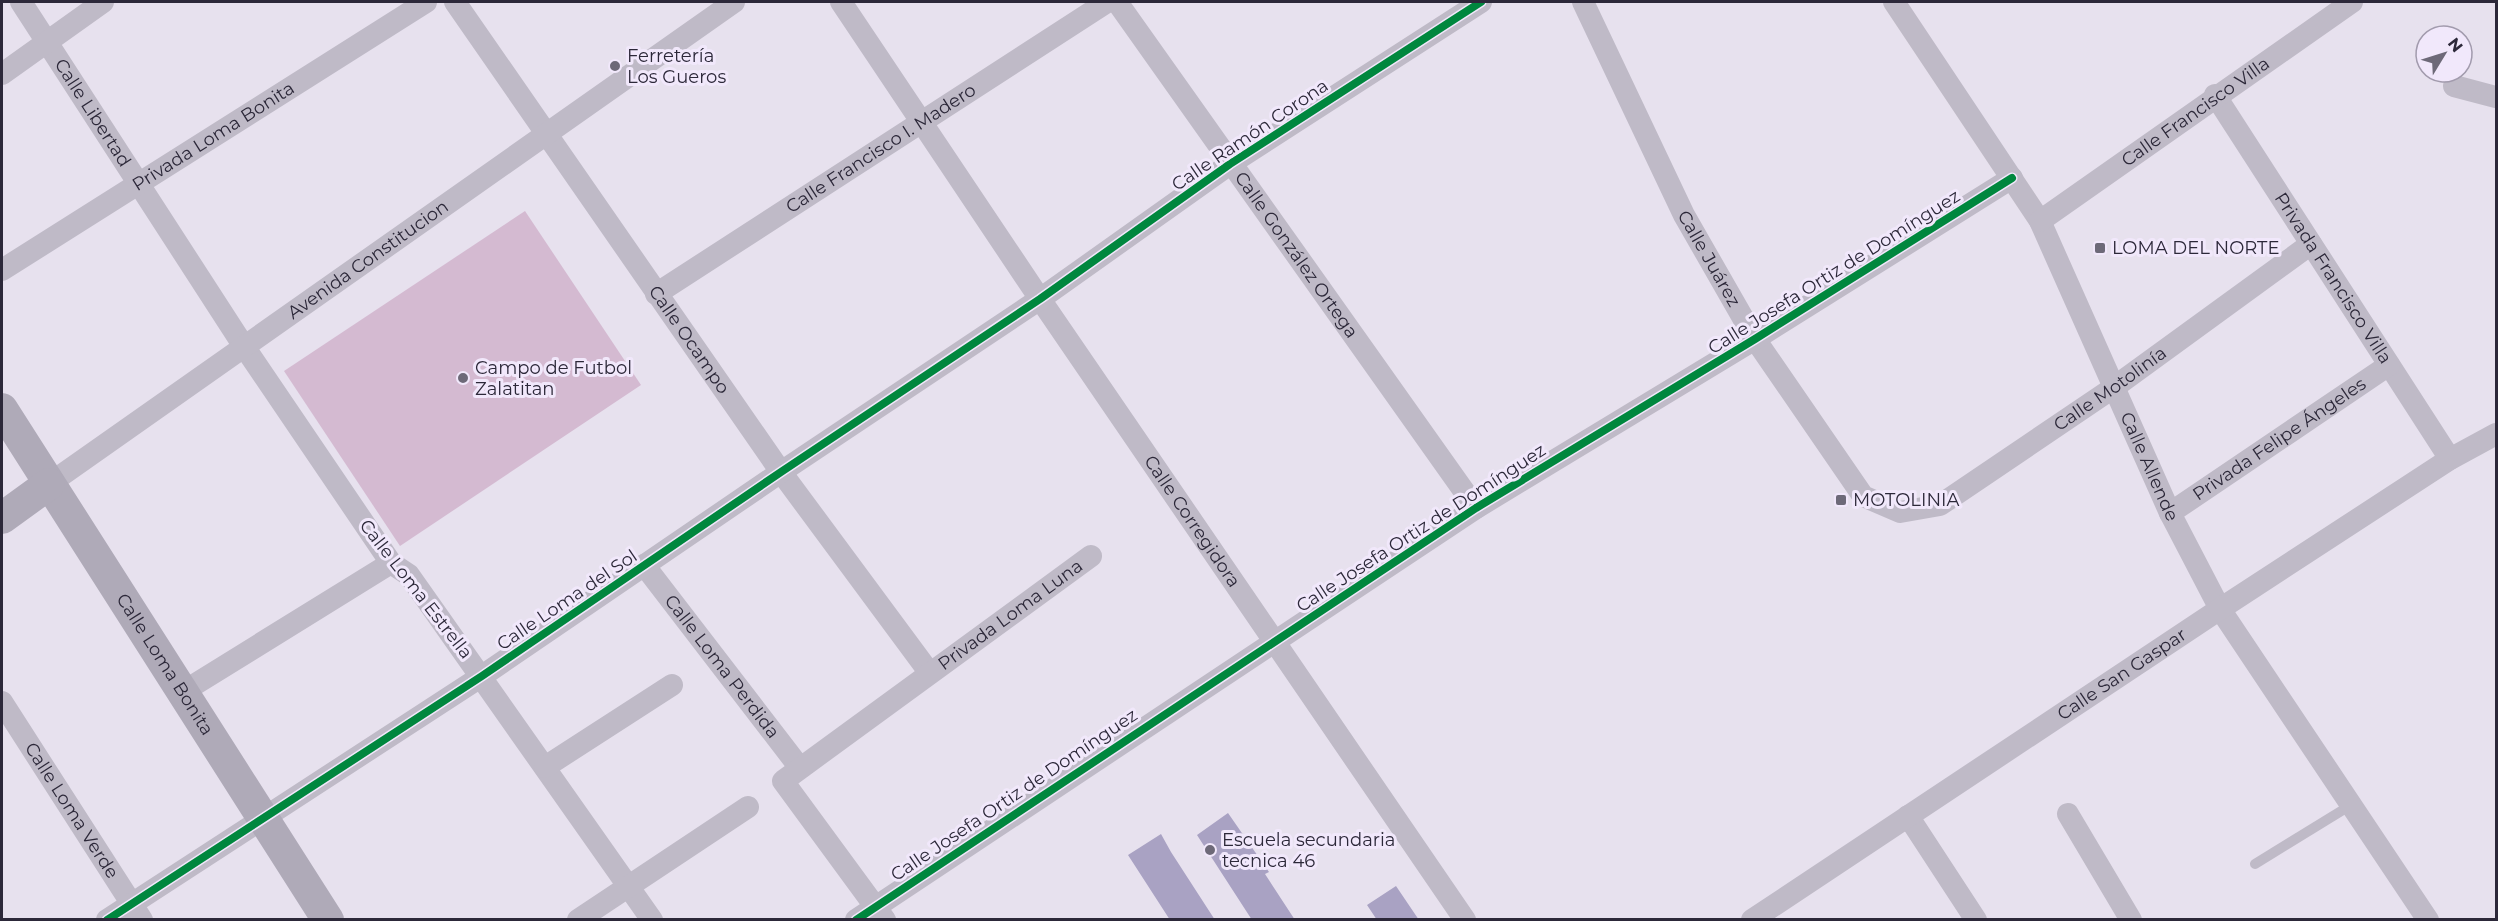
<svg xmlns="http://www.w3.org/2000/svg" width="2498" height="921" viewBox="0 0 2498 921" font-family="Montserrat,sans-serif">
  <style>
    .green { fill: #d4bad1 }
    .building { fill: #a9a2c3 }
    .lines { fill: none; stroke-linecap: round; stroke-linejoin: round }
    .lane { stroke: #bfbac7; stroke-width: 10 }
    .street { stroke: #bfbac7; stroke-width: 22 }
    .secondary { stroke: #afaab8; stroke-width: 32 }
    .cycleway-casing { stroke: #f1e8fb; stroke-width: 11 }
    .cycleway { stroke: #00873e; stroke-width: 8 }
    .poi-dot { fill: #6d6978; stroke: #f1e8fb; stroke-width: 2 }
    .labels { text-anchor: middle; stroke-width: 6; stroke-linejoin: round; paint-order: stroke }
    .poi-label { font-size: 18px; fill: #2c2839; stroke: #f1e8fb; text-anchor: start }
    .street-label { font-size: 18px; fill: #2c2839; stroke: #f1e8fb }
  </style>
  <rect width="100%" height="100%" fill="#e7e1ee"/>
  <path class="green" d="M525 211 641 385 400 546 284 371Z"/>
  <path class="building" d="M1228 813 1269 872 1265 874 1295 920H1252L1197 835Z
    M1161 834 1171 852 1215 920H1170L1128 855Z
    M1396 886 1419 920H1377L1367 905Z"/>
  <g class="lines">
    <path class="lane" d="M2255 864 2351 805"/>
    <g class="street">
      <path id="s1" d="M21 2 243 345 391 563 409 575 652 920"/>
      <path id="s2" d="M455 2 781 472 929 672"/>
      <path id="s3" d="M841 2 1040 299 1465 920"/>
      <path id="s4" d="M1117 2 1476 508"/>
      <path id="s5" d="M1583 2 1684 215 1755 339 1863 496 1900 512 1940 505 2113 388 2311 244"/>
      <path id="s6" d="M1894 2 2040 221 2170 513 2220 609 2428 920"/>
      <path d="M2 74 103 2"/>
      <path d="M2454 86 2496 97"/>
      <path id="s7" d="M2215 95 2450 459"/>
      <path id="s8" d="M2040 221 2352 2"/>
      <path id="s9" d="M2 270 426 2"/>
      <path id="s10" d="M656 294 1107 2"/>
      <path id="s11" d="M49 484 734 2"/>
      <path id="s12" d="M2170 513 2389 365"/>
      <path id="s13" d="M644 565 800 768"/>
      <path d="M181 693 391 563"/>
      <path id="s14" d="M2 702 142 920"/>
      <path d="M545 767 672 685"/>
      <path d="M2068 814 2131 920"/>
      <path d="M1908 816 1976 920"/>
      <path d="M107 920 482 676 781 472 1040 299 1230 164 1481 2"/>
      <path d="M578 920 748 807"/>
      <path d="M856 920 1476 508 1755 339 2012 178"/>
      <path id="s15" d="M885 920 783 781 1091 556"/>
      <path id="s16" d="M1752 920 2220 609 2450 459 2496 434"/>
    </g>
    <g class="secondary">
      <path id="s17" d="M2 409 328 920"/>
      <path d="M2 518 49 484"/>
    </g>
    <defs>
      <path id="cycleway" d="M107 920 482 676 781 472 1040 299 1230 164 1481 2
        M856 920 1476 508 1755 339 2012 178"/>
    </defs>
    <use href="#cycleway" class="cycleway-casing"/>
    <use href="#cycleway" class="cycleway"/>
  </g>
  <g class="poi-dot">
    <circle cx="615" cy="66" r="6"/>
    <rect x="2094" y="242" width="12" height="12" rx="3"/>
    <circle cx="463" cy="378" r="6"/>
    <rect x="1835" y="494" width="12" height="12" rx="3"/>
    <circle cx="1210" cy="850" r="6"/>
  </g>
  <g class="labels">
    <g class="poi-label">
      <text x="627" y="62">Ferretería<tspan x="627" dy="21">Los Gueros</tspan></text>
      <text x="2112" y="254">LOMA DEL NORTE</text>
      <text x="475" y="374">Campo de Futbol<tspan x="475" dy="21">Zalatitan</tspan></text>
      <text x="1853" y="506">MOTOLINIA</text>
      <text x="1222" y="846">Escuela secundaria<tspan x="1222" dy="21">tecnica 46</tspan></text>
    </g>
    <g class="street-label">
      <text dy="6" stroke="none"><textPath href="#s8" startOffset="190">Calle Francisco Villa</textPath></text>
      <text dy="6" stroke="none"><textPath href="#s1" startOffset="132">Calle Libertad</textPath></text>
      <text transform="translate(1250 135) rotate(-34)" y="6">Calle Ramón Corona</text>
      <text dy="6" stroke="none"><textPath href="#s9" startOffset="250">Privada Loma Bonita</textPath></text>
      <text dy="6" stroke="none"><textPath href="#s10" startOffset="268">Calle Francisco I. Madero</textPath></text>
      <text dy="6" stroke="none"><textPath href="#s4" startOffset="310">Calle González Ortega</textPath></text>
      <text dy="6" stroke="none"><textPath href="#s11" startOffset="390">Avenida Constitucion</textPath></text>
      <text dy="6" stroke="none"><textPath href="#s5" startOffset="286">Calle Juárez</textPath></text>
      <text transform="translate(1834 272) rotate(-32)" y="6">Calle Josefa Ortiz de Domínguez</text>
      <text dy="6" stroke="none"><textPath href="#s7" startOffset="218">Privada Francisco Villa</textPath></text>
      <text dy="6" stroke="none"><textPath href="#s2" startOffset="411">Calle Ocampo</textPath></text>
      <text dy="6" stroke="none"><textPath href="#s5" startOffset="856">Calle Motolinía</textPath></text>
      <text dy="6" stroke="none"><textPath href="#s12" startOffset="132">Privada Felipe Ángeles</textPath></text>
      <text dy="6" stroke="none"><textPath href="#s6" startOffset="532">Calle Allende</textPath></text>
      <text dy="6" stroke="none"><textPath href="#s3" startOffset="627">Calle Corregidora</textPath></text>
      <text transform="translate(1421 528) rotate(-33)" y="6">Calle Josefa Ortiz de Domínguez</text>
      <text transform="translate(416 589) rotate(52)" y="6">Calle Loma Estrella</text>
      <text transform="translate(567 600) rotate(-34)" y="6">Calle Loma del Sol</text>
      <text dy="6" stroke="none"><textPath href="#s15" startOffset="454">Privada Loma Luna</textPath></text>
      <text dy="6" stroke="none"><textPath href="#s17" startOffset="303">Calle Loma Bonita</textPath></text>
      <text dy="6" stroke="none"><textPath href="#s13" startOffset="128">Calle Loma Perdida</textPath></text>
      <text dy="6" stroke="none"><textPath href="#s16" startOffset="444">Calle San Gaspar</textPath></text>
      <text transform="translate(1014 795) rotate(-34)" y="6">Calle Josefa Ortiz de Domínguez</text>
      <text dy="6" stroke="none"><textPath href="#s14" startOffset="129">Calle Loma Verde</textPath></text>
    </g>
  </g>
  <rect width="2498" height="921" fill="none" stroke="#2c2839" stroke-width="6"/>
  <g transform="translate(2444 54) rotate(52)"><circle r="28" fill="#f1e8fb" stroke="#a29bad" stroke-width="1.5"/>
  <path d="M0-4.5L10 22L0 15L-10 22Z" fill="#6d6978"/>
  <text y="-9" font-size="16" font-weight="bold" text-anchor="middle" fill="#2c2839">N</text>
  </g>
</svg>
